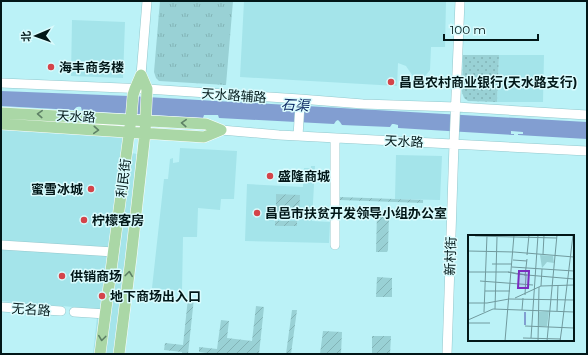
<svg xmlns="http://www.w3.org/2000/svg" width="588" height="355" viewBox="0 0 588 355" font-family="Montserrat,'Noto Sans SC',sans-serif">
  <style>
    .built { fill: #a4e4ea }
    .grass { fill: url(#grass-tufts) }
    .park { fill: url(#park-dots) }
    .garden { fill: url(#garden-furrows) }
    .water { fill: #829ed1 }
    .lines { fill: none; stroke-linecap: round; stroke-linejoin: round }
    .stream { stroke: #829ed1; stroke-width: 2 }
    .minor-casing { stroke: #93c8cd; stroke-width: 10 }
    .major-casing { stroke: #fff; stroke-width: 12 }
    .minor { stroke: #fff; stroke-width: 9 }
    .major { stroke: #aad7a6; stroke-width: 11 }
    .oneway { stroke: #5e8166 }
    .poi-dot { fill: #d4444a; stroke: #dafbfd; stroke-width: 1.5 }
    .labels { text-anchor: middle; stroke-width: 3; stroke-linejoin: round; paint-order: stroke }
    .poi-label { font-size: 13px; font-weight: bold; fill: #021718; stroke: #dafbfd; text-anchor: start }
    .street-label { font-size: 13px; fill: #021718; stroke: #dafbfd }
    .water-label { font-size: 14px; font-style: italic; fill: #07245f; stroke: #dafbfd }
    .inset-river { fill: none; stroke: #829ed1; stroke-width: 2 }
    .inset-road { fill: none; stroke: #719a9e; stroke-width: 1 }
    .view { fill: #7b2cbf; fill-opacity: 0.15; stroke: #7b2cbf; stroke-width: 2 }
    .inset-edge { fill: none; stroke: #021718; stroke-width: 2 }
  </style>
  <defs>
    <pattern id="grass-tufts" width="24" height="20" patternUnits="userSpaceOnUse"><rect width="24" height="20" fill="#99d1d5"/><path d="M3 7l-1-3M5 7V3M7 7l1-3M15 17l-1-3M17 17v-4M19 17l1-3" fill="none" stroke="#82b3b6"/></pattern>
    <pattern id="park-dots" width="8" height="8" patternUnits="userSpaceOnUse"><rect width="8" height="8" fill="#99d1d5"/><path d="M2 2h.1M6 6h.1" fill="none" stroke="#82b3b6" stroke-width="1.8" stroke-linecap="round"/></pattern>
    <pattern id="garden-furrows" width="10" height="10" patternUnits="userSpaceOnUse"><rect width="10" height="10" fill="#99d1d5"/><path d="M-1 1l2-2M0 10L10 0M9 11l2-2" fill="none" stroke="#82b3b6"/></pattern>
  </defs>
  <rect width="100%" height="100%" fill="#bbf2f7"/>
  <path class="built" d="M244 1H446L445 47H431L430 70 426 75 422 78H418L414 77 410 72 406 66 398 63 397 86 240 77Z
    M72 20 125 22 123 78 71 76Z
    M499 55H544L543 102H497Z
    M1 129 124 137 126 152 148 156 123 354H93L98 309 1 301Z
    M180 148 237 151 234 199H221L220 210 198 208 197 237H183L182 291 152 288 164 179H168L170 159 173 158V163L179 162Z
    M396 155 442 156 440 200 395 199Z
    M311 166H315L312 221 330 222 329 243 245 241 247 184 303 187 304 168H311Z"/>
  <path class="grass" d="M160 1H233L226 85 159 81 156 78 154 72Z"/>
  <path class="park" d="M463 55H499L497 102 468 101 464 98 462 92Z"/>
  <path class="garden" d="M276 194 300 195 299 214H276Z
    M339 197 423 200V203L339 200Z
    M377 212H387L389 215 388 250 387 252H376Z
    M275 221H297V226H275Z
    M377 277 392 278V297H376Z
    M188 298H194L188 354H182V352L164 350 165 343 183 345Z
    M256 306 264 307 259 354H214L199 352V347L217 349 221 320 229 321 227 338 252 341Z
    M292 310H297L291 354H286Z
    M323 331 342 332 341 354H320Z
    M372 336H391L390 354H372Z"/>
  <path class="water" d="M1 91 129 96 587 122V139L518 135V134H523V132L511 131V134H514V135L398 128V125L394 124H392L390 127 342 125 340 122 338 120 336 121 334 124 219 118 218 115H204L203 118 82 111 81 107C77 106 76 107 74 110L1 106Z"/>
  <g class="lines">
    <path class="stream" d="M31 101H41"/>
    <defs>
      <path id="minor" d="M141 75 147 1
        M1 83 147 89 300 99 363 104 456 107 587 115
        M221 130 279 135 587 151
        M298 136 300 104
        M1 245 114 252
        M335 245V138
        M1 307 61 311
        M74 312 106 314
        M447 354 454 144 460 1"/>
      <path id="major" d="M1 113 206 124 221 130
        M1 124 204 137 221 130
        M100 354 131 119 133 95 135 89 141 75 147 89 145 133 131 258 119 354"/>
    </defs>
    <use href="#minor" class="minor-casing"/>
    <use href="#major" class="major-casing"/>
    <use href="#minor" class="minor"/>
    <use href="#major" class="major"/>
  </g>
  <defs><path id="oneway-chevron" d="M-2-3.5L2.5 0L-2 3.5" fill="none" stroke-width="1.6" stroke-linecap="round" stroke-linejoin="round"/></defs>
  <g class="oneway">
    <use href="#oneway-chevron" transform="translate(40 114) rotate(-177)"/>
    <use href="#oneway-chevron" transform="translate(184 123) rotate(-177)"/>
    <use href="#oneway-chevron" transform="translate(96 130) rotate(4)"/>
    <use href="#oneway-chevron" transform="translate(129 274) rotate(-83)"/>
    <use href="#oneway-chevron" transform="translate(102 338) rotate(97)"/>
  </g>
  <g class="poi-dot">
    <circle cx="51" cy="67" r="4"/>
    <circle cx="391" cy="82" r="4"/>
    <circle cx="270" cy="176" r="4"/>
    <circle cx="91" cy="189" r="4"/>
    <circle cx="257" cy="213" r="4"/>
    <circle cx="84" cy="220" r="4"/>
    <circle cx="62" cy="276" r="4"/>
    <circle cx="102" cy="296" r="4"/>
  </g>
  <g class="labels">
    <g class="poi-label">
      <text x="59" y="72">海丰商务楼</text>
      <text x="399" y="87">昌邑农村商业银行(天水路支行)</text>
      <text x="278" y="181">盛隆商城</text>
      <text x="83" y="194" text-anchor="end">蜜雪冰城</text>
      <text x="265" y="218">昌邑市扶贫开发领导小组办公室</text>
      <text x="92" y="225">柠檬客房</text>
      <text x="70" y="281">供销商场</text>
      <text x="110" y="301">地下商场出入口</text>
    </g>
    <g class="street-label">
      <text transform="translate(234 95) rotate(4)" y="5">天水路辅路</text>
      <text transform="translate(76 116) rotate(3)" y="5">天水路</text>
      <text transform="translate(404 141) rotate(3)" y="5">天水路</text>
      <text transform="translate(123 178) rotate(-83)" y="5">利民街</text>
      <text transform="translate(450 256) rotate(-88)" y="5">新村街</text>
      <text transform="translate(31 309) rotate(4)" y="5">无名路</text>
    </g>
    <g class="water-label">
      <text transform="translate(295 105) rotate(3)" y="5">石渠</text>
    </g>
  </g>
  <g transform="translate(468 235)">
    <rect width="106" height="106" fill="#bbf2f7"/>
    <path d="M72 20 85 21 86 28 79 27 74 33ZM81 76 79 91H71V77Z" fill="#99d1d5"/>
    <path class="inset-river" d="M57 90V77"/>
    <path class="inset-road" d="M7 1 89 3M0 16 46 17 106 22M75 19 76 0M59 20 61 0M45 25 59 26M24 29H44M44 32 106 36M0 37H40M40 37 49 39 59 40ZM59 40 106 44M57 41 59 24M85 42 89 0M12 46 65 50M73 51 74 34M17 56H42M57 60 58 40M47 63 73 51 106 50M0 68H19L41 64 106 65M27 74 29 2M54 75 55 63M89 76 90 50M16 77 19 0M0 85 25 74 106 77M0 88H22M57 91 106 93M94 92 105 0M55 103 93 104M63 103 70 0M37 106 46 0M70 106 71 52M79 106 85 42M92 106 94 92"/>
    <path class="view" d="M51 36H61L60 53H50Z"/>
    <rect width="106" height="106" class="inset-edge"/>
  </g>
  <rect width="588" height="355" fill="none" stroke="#021718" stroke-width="4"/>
  <g transform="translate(36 36) rotate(268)" stroke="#dafbfd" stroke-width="3" paint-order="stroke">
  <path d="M0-3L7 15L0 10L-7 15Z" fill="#021718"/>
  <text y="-6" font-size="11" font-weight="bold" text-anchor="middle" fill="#021718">北</text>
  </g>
  <path d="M444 34v6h94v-6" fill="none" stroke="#021718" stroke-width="2"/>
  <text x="450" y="34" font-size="12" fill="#021718" stroke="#dafbfd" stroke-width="3" paint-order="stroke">100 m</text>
</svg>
